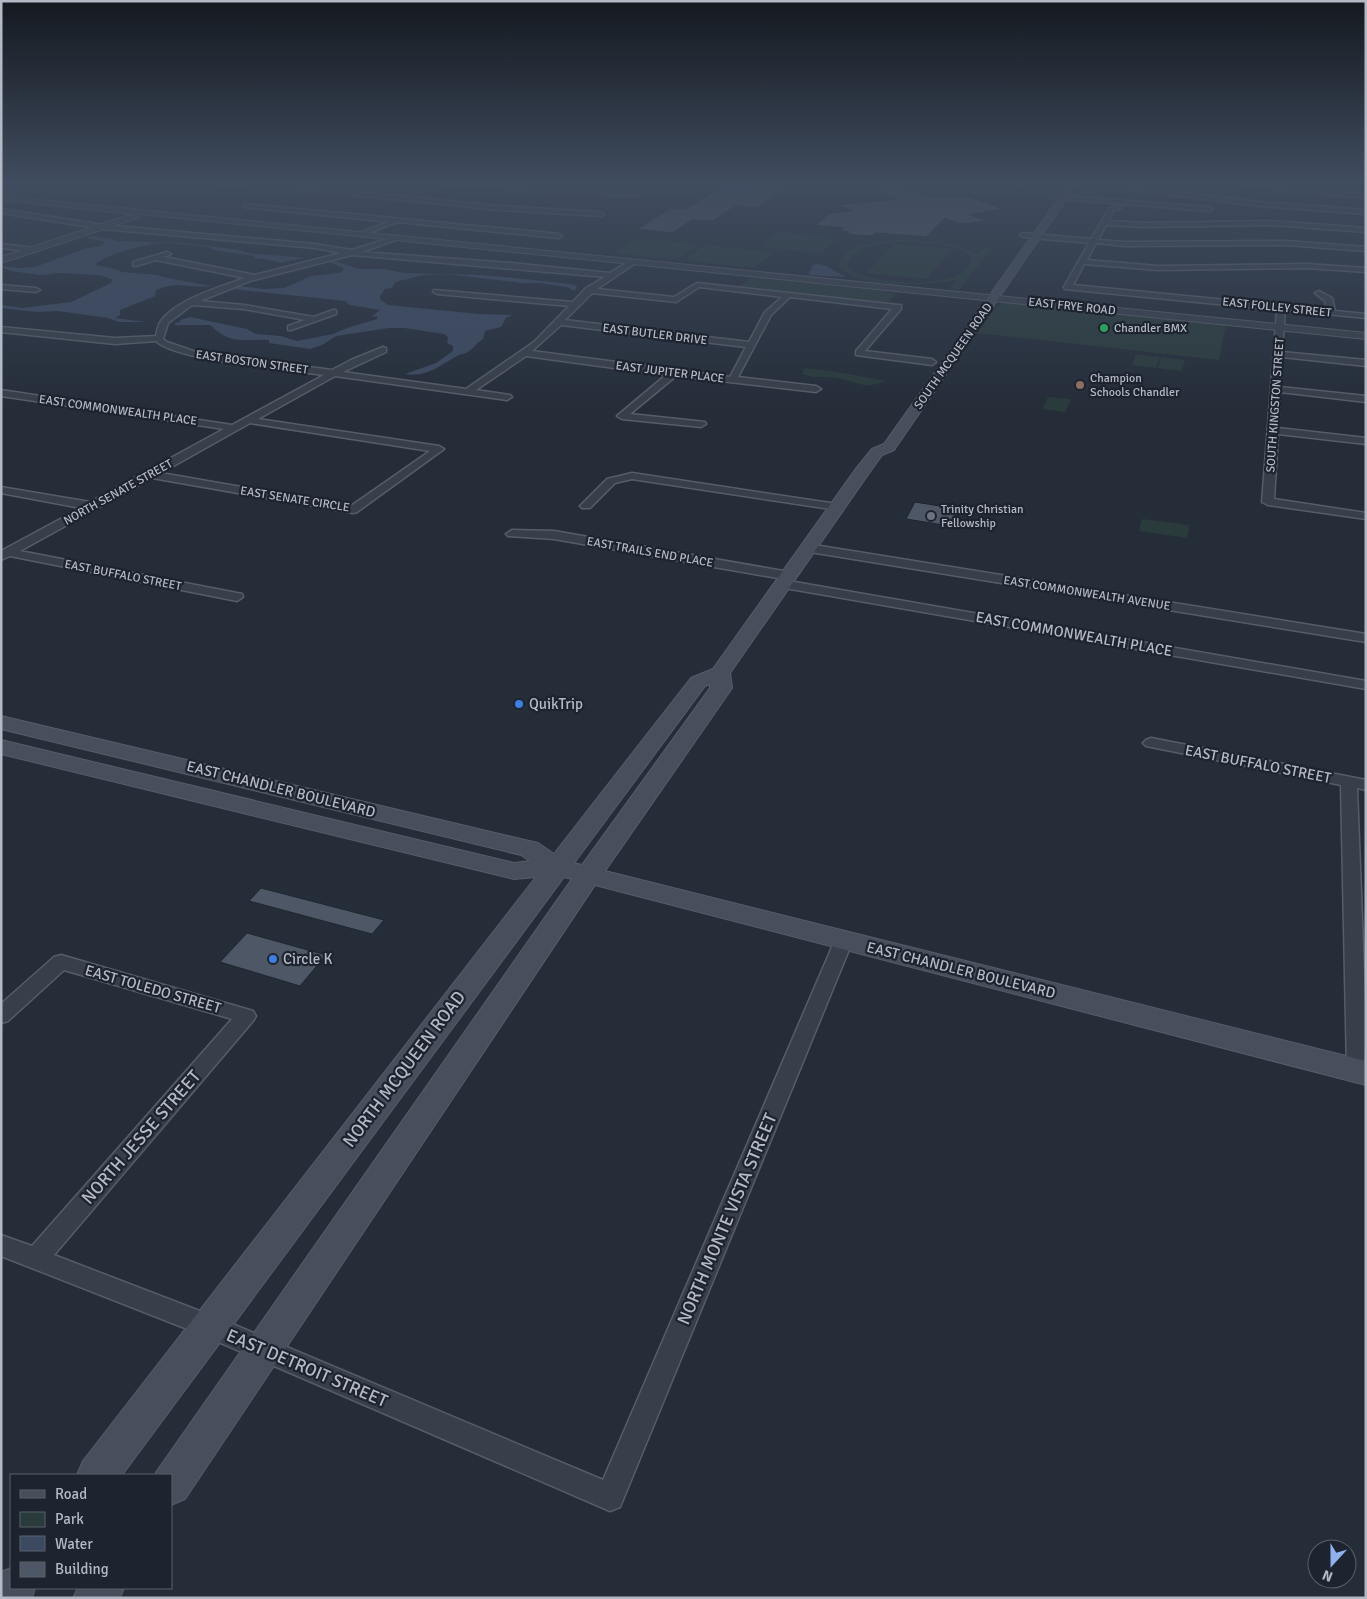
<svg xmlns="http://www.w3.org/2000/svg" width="1367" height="1599" viewBox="0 0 1367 1599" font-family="Signika,sans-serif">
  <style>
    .green { fill: #2a3b3c; fill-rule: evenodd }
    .water { fill: #3c4a61 }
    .building { fill: #4e5765; stroke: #202631 }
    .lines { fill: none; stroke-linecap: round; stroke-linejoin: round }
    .minor-casing { stroke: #575d68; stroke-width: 3 }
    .tertiary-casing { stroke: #575d68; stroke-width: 2 }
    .secondary-casing { stroke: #575d68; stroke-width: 2 }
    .minor { fill: #383f4a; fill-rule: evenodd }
    .tertiary { fill: #383f4a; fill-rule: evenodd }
    .secondary { fill: #474e5c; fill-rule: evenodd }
    .leisure-dot { fill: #2e9e5b; stroke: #1e242f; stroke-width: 2 }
    .education-dot { fill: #8d6e63; stroke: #1e242f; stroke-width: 2 }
    .worship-dot { fill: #6b7280; stroke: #1e242f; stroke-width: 2 }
    .shop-dot { fill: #3f7fe0; stroke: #1e242f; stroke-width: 2 }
    .labels { text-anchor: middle; stroke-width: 4.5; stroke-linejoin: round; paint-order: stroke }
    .far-street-label { font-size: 12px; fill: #b4bac5; stroke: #1e242f }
    .far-poi-label { font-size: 12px; fill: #b4bac5; stroke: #1e242f; text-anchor: start }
    .street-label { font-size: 15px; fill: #b4bac5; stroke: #1e242f }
    .poi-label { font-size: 15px; fill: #b4bac5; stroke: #1e242f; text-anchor: start }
    .near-street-label { font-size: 18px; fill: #b4bac5; stroke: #1e242f }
  </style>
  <rect width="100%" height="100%" fill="#252d39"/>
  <path class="green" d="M778 232 821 236 834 240 821 253 759 247Z
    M637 238 698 244 679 258 668 259 612 253Z
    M904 240 952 244 978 254 983 248 991 249 959 290 950 289 956 280C929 286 858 289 839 266 840 242 888 240 904 240ZM903 242C919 242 967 243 972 260 969 265 965 271 960 274 938 287 866 285 848 266 846 246 889 242 903 242Z
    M895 244 952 249 927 279 866 273Z
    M704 245 775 252 754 268 691 261 686 258Z
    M751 277 888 291 887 292 896 294 887 303H880L738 287Z
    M1006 302 1226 324 1219 360 977 333C986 324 994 303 1006 302Z
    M1136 354 1160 357 1156 368 1132 365Z
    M1161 357 1185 360 1182 371 1158 368Z
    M804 368 838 372 886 381C862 390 859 382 837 378 824 376 814 379 802 374Z
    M1048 397 1071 399 1065 412 1042 409Z
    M1142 519 1189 525 1187 538 1139 531Z"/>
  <path class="water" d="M89 236 112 239 117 241 184 243 240 250 248 253 305 258 280 263 276 261 254 258V256L213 250 209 247C194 245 177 243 161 243 146 244 105 254 95 265L115 269 122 272 157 275 168 278 212 286C192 289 177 280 156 290L155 296 120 310V315L115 318 145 322H119L108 318 57 311 38 312 1 308V305L22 308 71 302 111 283 113 280 99 275 58 273 41 275 11 271 1 267V266L20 268 35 267 84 249 101 246 106 242 86 238Z
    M331 260 359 269H384L404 273 484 275 571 284 577 286 575 291 567 287 541 283H522L446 274 423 275 395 282 392 288 385 289 380 296V299L388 305 479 314 512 315 506 318 501 327 485 331 483 339C477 342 474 348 468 352 465 354 460 354 457 356 439 366 426 378 405 374L436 363 453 351V346L447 343 448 337 444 334 404 328H389L336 336 322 345 310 349 269 343V340C242 338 232 346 210 325H175V323L181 322 180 320 190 317 247 329 256 334 281 336 297 341 333 334 347 328 377 319V317L372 316 380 310 350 305 345 301 234 289 237 286 264 289 284 288 311 276 339 273 344 270 342 267 327 261Z
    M819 264 826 266 846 277 808 275 813 265Z"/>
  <path class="building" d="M731 182 788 187 757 208 735 206 713 221 692 220 672 233 637 229 671 208 685 209Z
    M901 186 927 196H966L1003 209 970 215 988 221 961 224 945 218 926 237 876 233 872 236 847 234 849 232 840 231 844 228 816 225 830 213 852 211 838 205 897 199 872 189Z
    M915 502 958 509 950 526 906 519Z
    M261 888 384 920 372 934 249 901Z
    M247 933 326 955 300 986 220 962Z"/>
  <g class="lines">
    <defs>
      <path id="minor" d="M203 181H258L236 186Z
        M427 181H446L530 188 638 192 641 194 638 196 530 192Z
        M1229 181H1242L1293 188 1366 194V198L1293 192Z
        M299 186 499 206 601 212 604 214 601 216 499 210 297 189Z
        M1124 186 1260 202 1366 210V214L1260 206 1122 189Z
        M1051 195 1210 207 1213 209 1210 211 1049 198Z
        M246 204 559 234 562 236 559 238 397 222 361 236 359 235V233L389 222 244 207 243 206Z
        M1120 205 1122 206V208L1113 211 1108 221 1143 223 1271 221 1366 228V232L1271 225 1143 227 1106 225 1098 240 1125 242 1287 241 1366 247V251L1287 245 1125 246 1096 243 1087 260 1158 266 1307 264 1366 268V272L1307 268 1158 270 1084 264 1073 285 1327 310 1325 301 1315 293 1319 291 1332 298 1335 311 1366 314V318L1285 310 1282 352 1366 360V366L1282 357 1280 387 1366 396V402L1280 392 1278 428 1366 438V444L1278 434 1274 499 1366 513V519L1268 505 1262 502 1277 310 1065 289 1064 287 1089 243 1023 237 1020 235 1023 233 1091 239 1109 209Z
        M1 209 103 225 315 244 352 250 396 236 398 237V239L362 252 511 263 610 273 631 260 635 262 634 264 597 289 674 297 697 283 898 305H901V309L865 351 932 359 936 362 932 365 856 355V351L892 309 790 297 771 315 738 377 816 386 821 389 816 392 676 376 630 414 705 422 706 424 701 427 622 419 617 416 666 375 526 356 476 390 510 395 512 397 507 400 335 376 258 419 439 446 444 449 357 512 353 513 152 478 20 551 242 594 243 597 237 601 10 556 1 560V551L81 508 1 493V487L90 502 224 429 1 396V390L232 425 324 375C291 370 176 361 156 341L115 344 1 332V327L115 338 156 336C157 331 158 325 161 321 176 300 222 286 245 278L156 260 136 266H133V262L167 252 171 254 164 257 255 275 341 253 315 248 103 229 1 213ZM352 255 605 277 586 288 573 302 434 290 433 292 437 294 569 306 534 342 466 389 343 372 386 352V348L383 347 351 360 332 370 199 353 167 342 163 339 168 323 192 305 244 309 305 320 288 326V330H291L336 314V310H333L314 317 244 305 200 301 250 281ZM699 287 782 297 765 312 749 342 565 320 592 293 676 302ZM561 325 746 347 730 377 532 351ZM250 423 430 451 351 506 161 473Z
        M1 244 35 248 39 250 35 252 1 248Z
        M1 285 36 288 40 290 36 292 1 289Z
        M632 473 837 504 843 507 837 510 632 479 615 483 590 508H582L580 506 607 479Z
        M512 530 554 531 789 572 795 576 789 580 554 539 508 536 506 534Z
        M808 544 1366 634V642L804 551 802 548Z
        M783 580 1366 681V689L779 587 777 584Z
        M1151 738 1366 780V790L1357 788 1366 1024 1364 1076 1357 1078 1350 1076 1347 1070 1341 785 1146 746 1143 743 1146 740Z
        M844 934 851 935 853 940 620 1507 610 1511 200 1334 1 1256V1235L32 1246 232 1019 64 970 8 1021 1 1023V1004L54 957 61 955 253 1011 256 1016 253 1021 54 1255 218 1318 603 1480 835 940 837 935Z"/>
      <path id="tertiary" d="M1 196 1366 333V339L141 214 140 217 1 263V257L133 214 1 200Z"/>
      <path id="secondary" d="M1071 181H1079L894 450 882 455 867 476 730 673 732 688 605 871 1366 1061V1085L595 885 185 1499 171 1505V1475H155L157 1471 572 879 564 877 122 1475H77L83 1461 536 877 514 879 1 754V740L514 863 530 861 521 855 1 729V716L529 841 538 843 554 854 691 678 713 669 855 470 872 449 884 444ZM710 684V688L582 865 574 863 705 686Z
        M11 1568V1588H35L32 1598H1V1572Z
        M78 1588H124L120 1598H73Z"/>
    </defs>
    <use href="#minor" class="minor-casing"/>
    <use href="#tertiary" class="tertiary-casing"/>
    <use href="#secondary" class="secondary-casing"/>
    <use href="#minor" class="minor"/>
    <use href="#tertiary" class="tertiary"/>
    <use href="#secondary" class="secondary"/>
  </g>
  <linearGradient id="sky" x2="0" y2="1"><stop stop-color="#14191f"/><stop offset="0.45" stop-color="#404c5f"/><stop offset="1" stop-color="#404c5f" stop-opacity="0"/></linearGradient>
  <rect width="1367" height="405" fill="url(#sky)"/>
  <circle class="leisure-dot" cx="1104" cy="328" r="5"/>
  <circle class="education-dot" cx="1080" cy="385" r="5"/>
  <circle class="worship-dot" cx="931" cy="516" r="5"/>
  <g class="shop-dot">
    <circle cx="519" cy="704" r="5"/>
    <circle cx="273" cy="959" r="5"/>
  </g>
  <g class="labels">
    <g class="far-street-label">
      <text transform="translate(1072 306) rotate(6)" y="4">EAST FRYE ROAD</text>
      <text transform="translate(1277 307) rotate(6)" y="4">EAST FOLLEY STREET</text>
      <text transform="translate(655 334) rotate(7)" y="4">EAST BUTLER DRIVE</text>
      <text transform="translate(953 356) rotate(-55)" y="4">SOUTH MCQUEEN ROAD</text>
      <text transform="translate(252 362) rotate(8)" y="4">EAST BOSTON STREET</text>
      <text transform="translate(670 372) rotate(7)" y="4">EAST JUPITER PLACE</text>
      <text transform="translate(1275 405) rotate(-86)" y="4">SOUTH KINGSTON STREET</text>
      <text transform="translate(118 410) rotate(8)" y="4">EAST COMMONWEALTH PLACE</text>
      <text transform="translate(118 492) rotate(-29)" y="4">NORTH SENATE STREET</text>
      <text transform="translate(295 499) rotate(9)" y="4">EAST SENATE CIRCLE</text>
      <text transform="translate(650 552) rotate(10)" y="4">EAST TRAILS END PLACE</text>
      <text transform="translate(123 575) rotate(11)" y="4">EAST BUFFALO STREET</text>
      <text transform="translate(1087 593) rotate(9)" y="4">EAST COMMONWEALTH AVENUE</text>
    </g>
    <g class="far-poi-label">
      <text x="1114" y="332">Chandler BMX</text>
      <text x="1090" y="382">Champion<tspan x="1090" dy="14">Schools Chandler</tspan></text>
      <text x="941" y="513">Trinity Christian<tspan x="941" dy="14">Fellowship</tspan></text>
    </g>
    <g class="street-label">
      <text transform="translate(1074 634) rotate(10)" y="5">EAST COMMONWEALTH PLACE</text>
      <text transform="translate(1258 764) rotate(11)" y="5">EAST BUFFALO STREET</text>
      <text transform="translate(281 789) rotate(14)" y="5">EAST CHANDLER BOULEVARD</text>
      <text transform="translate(961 970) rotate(14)" y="5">EAST CHANDLER BOULEVARD</text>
      <text transform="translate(153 989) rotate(16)" y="5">EAST TOLEDO STREET</text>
    </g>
    <g class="poi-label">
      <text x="529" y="709">QuikTrip</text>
      <text x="283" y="964">Circle K</text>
    </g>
    <g class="near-street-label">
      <text transform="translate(404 1069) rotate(-53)" y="6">NORTH MCQUEEN ROAD</text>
      <text transform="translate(141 1137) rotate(-49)" y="6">NORTH JESSE STREET</text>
      <text transform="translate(727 1219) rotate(-67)" y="6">NORTH MONTE VISTA STREET</text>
      <text transform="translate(307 1368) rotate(23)" y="6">EAST DETROIT STREET</text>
    </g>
  </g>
  <rect width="1367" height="1599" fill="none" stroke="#b4bac5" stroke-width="5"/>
  <rect x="10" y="1474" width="162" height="115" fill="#1e242f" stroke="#5a606b"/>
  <rect x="20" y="1490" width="25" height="8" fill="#474e5c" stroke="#5a606b"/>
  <text x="55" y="1499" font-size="15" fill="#b4bac5">Road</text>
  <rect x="20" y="1512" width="25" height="15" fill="#2a3b3c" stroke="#5a606b"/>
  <text x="55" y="1524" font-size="15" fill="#b4bac5">Park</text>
  <rect x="20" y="1536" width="25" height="15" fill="#3c4a61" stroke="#5a606b"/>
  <text x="55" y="1549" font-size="15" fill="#b4bac5">Water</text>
  <rect x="20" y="1562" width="25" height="15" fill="#4e5765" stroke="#5a606b"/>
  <text x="55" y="1574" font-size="15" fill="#b4bac5">Building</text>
  <g transform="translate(1332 1564) rotate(201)"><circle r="24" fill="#1e242f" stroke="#5a606b"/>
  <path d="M0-4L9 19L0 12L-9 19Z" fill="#91b1ed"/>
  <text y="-8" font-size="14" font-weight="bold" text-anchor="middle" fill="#b4bac5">N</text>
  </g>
</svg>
